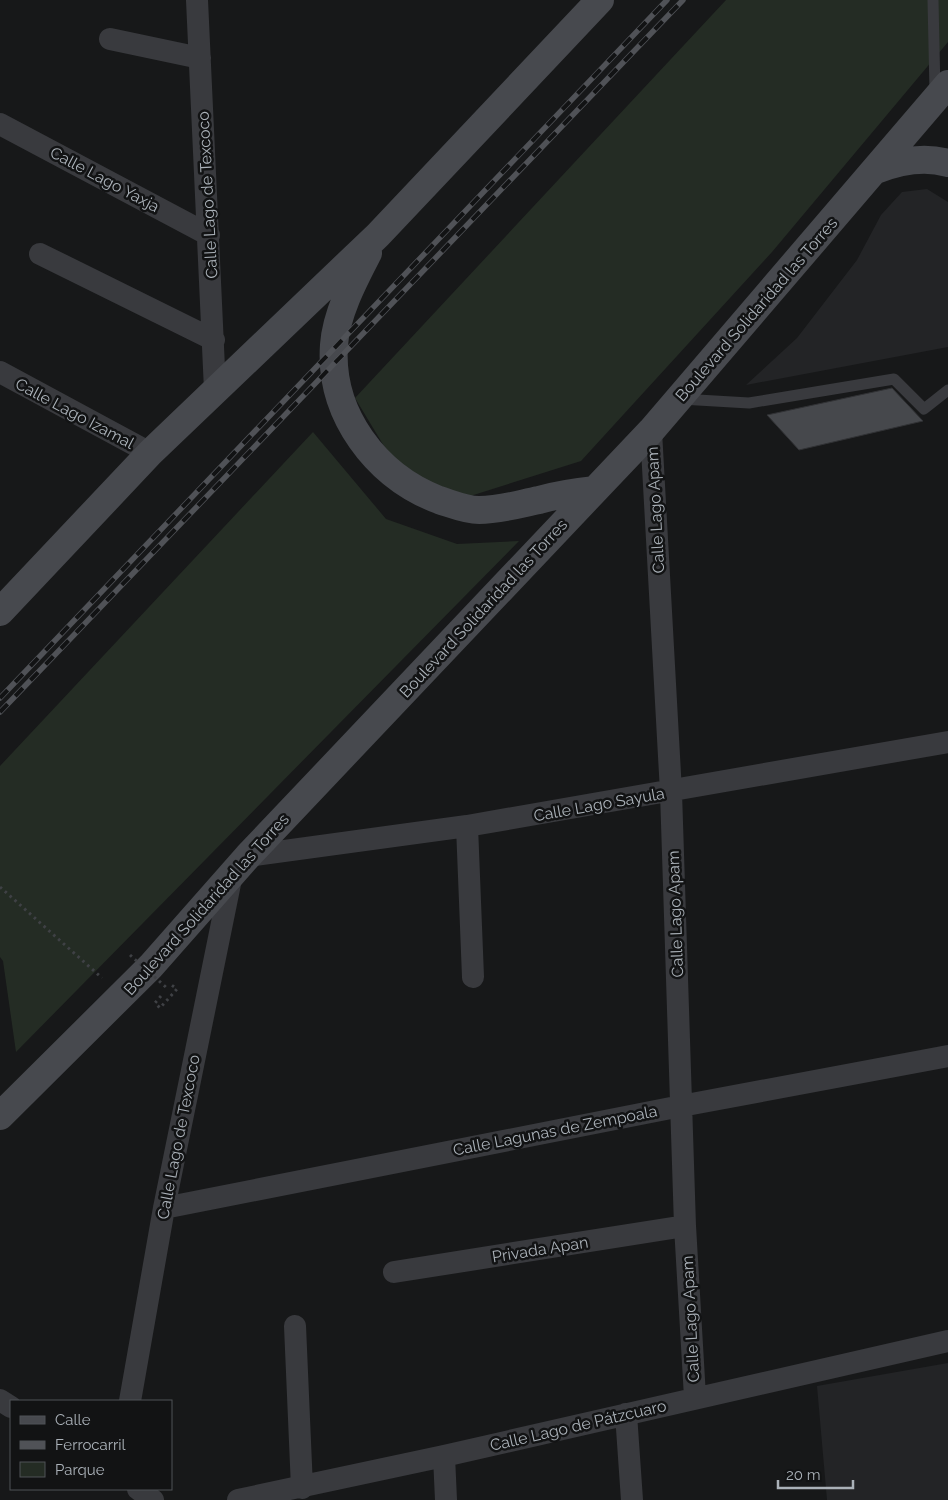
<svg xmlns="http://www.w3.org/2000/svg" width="948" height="1500" viewBox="0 0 948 1500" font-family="Raleway,sans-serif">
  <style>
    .built { fill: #232426 }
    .green { fill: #242c24 }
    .building { fill: #46484c; stroke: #313235 }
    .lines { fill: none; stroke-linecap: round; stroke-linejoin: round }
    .path { stroke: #3f4145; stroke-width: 3; stroke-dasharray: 2.5 4; stroke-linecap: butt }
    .service { stroke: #393a3e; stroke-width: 11 }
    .minor { stroke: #393a3e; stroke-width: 22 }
    .secondary { stroke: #47494e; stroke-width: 28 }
    .rail-casing { stroke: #505257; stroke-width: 5.5 }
    .rail { stroke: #121314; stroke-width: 4; stroke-dasharray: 11; stroke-linecap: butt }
    .path-bridge { stroke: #3f4145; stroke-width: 3; stroke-dasharray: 2.5 4; stroke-linecap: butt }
    .labels { text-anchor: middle; stroke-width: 5; stroke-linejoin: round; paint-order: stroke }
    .street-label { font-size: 16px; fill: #aab1b8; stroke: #121314 }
  </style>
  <rect width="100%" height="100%" fill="#171819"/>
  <path class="built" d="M927 189 948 202V347L746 385 797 338 857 260 881 215 902 192Z
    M948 1363V1500H827L817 1386Z"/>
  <path class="green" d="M726 0H948V42L772 252 581 461 464 498 396 466 355 398Z
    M313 432 386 519 457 544 519 541 16 1052 3 961 0 957V766Z"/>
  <path class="building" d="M892 388 923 421 799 450 767 415Z"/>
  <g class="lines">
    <path class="path" d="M0 887 102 978
      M161 996 155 1003 160 1008 177 989 170 984"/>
    <path class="service" d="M933 0 935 92
      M681 399 749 403 894 379 924 409 948 390"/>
    <path class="minor" d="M197 0 215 390
      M110 39 200 58
      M0 124 209 235
      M40 254 214 340
      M0 372 150 453
      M651 431 671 792 685 1226 695 1397
      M467 826 473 977
      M248 856 467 826 948 742
      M164 1208 681 1106 948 1056
      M394 1272 685 1226
      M295 1326 302 1488
      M0 1400 11 1407
      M130 1401 164 1208 232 874
      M626 1414 632 1500
      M444 1456 446 1500
      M138 1489 153 1500
      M238 1500 444 1456 948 1341"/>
    <path class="secondary" d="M876 170C899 161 923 156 948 163
      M368 253C354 280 336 314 334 345 329 414 376 476 439 500 452 504 466 510 479 510 500 510 519 504 539 500 557 495 576 492 595 490
      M0 612 150 453 378 235 600 0
      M0 1116 151 966 248 856 651 431 948 84"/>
    <defs>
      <path id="rail" d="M0 698 667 0
        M0 712 683 0"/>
    </defs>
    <use href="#rail" class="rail-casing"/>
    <use href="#rail" class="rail"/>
    <path class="path-bridge" d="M130 955 168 989"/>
  </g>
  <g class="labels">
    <g class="street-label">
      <text transform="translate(105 179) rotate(28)" y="6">Calle Lago Yaxja</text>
      <text transform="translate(207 195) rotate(-93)" y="6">Calle Lago de Texcoco</text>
      <text transform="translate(756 309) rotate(-49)" y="6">Boulevard Solidaridad las Torres</text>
      <text transform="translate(75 413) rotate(28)" y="6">Calle Lago Izamal</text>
      <text transform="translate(655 510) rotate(-93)" y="6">Calle Lago Apam</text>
      <text transform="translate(483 608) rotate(-47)" y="6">Boulevard Solidaridad las Torres</text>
      <text transform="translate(599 804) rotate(-10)" y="6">Calle Lago Sayula</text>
      <text transform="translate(206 904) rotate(-48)" y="6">Boulevard Solidaridad las Torres</text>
      <text transform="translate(675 914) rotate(-92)" y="6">Calle Lago Apam</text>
      <text transform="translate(555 1130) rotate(-11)" y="6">Calle Lagunas de Zempoala</text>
      <text transform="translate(178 1137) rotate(-79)" y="6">Calle Lago de Texcoco</text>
      <text transform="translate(540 1249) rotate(-9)" y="6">Privada Apan</text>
      <text transform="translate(690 1319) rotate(-93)" y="6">Calle Lago Apam</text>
      <text transform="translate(578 1425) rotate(-13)" y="6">Calle Lago de Pátzcuaro</text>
    </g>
  </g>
  <rect x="10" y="1400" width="162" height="90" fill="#121314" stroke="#4f5256"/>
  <rect x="20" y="1416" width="25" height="8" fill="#47494e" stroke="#4f5256"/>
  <text x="55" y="1425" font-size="15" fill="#aab1b8">Calle</text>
  <rect x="20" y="1441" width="25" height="8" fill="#505257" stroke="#4f5256"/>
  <text x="55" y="1450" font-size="15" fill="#aab1b8">Ferrocarril</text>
  <rect x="20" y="1462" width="25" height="15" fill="#242c24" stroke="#4f5256"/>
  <text x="55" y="1475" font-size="15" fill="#aab1b8">Parque</text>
  <path d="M778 1480v8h75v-8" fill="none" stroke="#aab1b8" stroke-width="2.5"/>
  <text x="786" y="1480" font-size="15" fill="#aab1b8" stroke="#121314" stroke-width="4" paint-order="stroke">20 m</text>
</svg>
